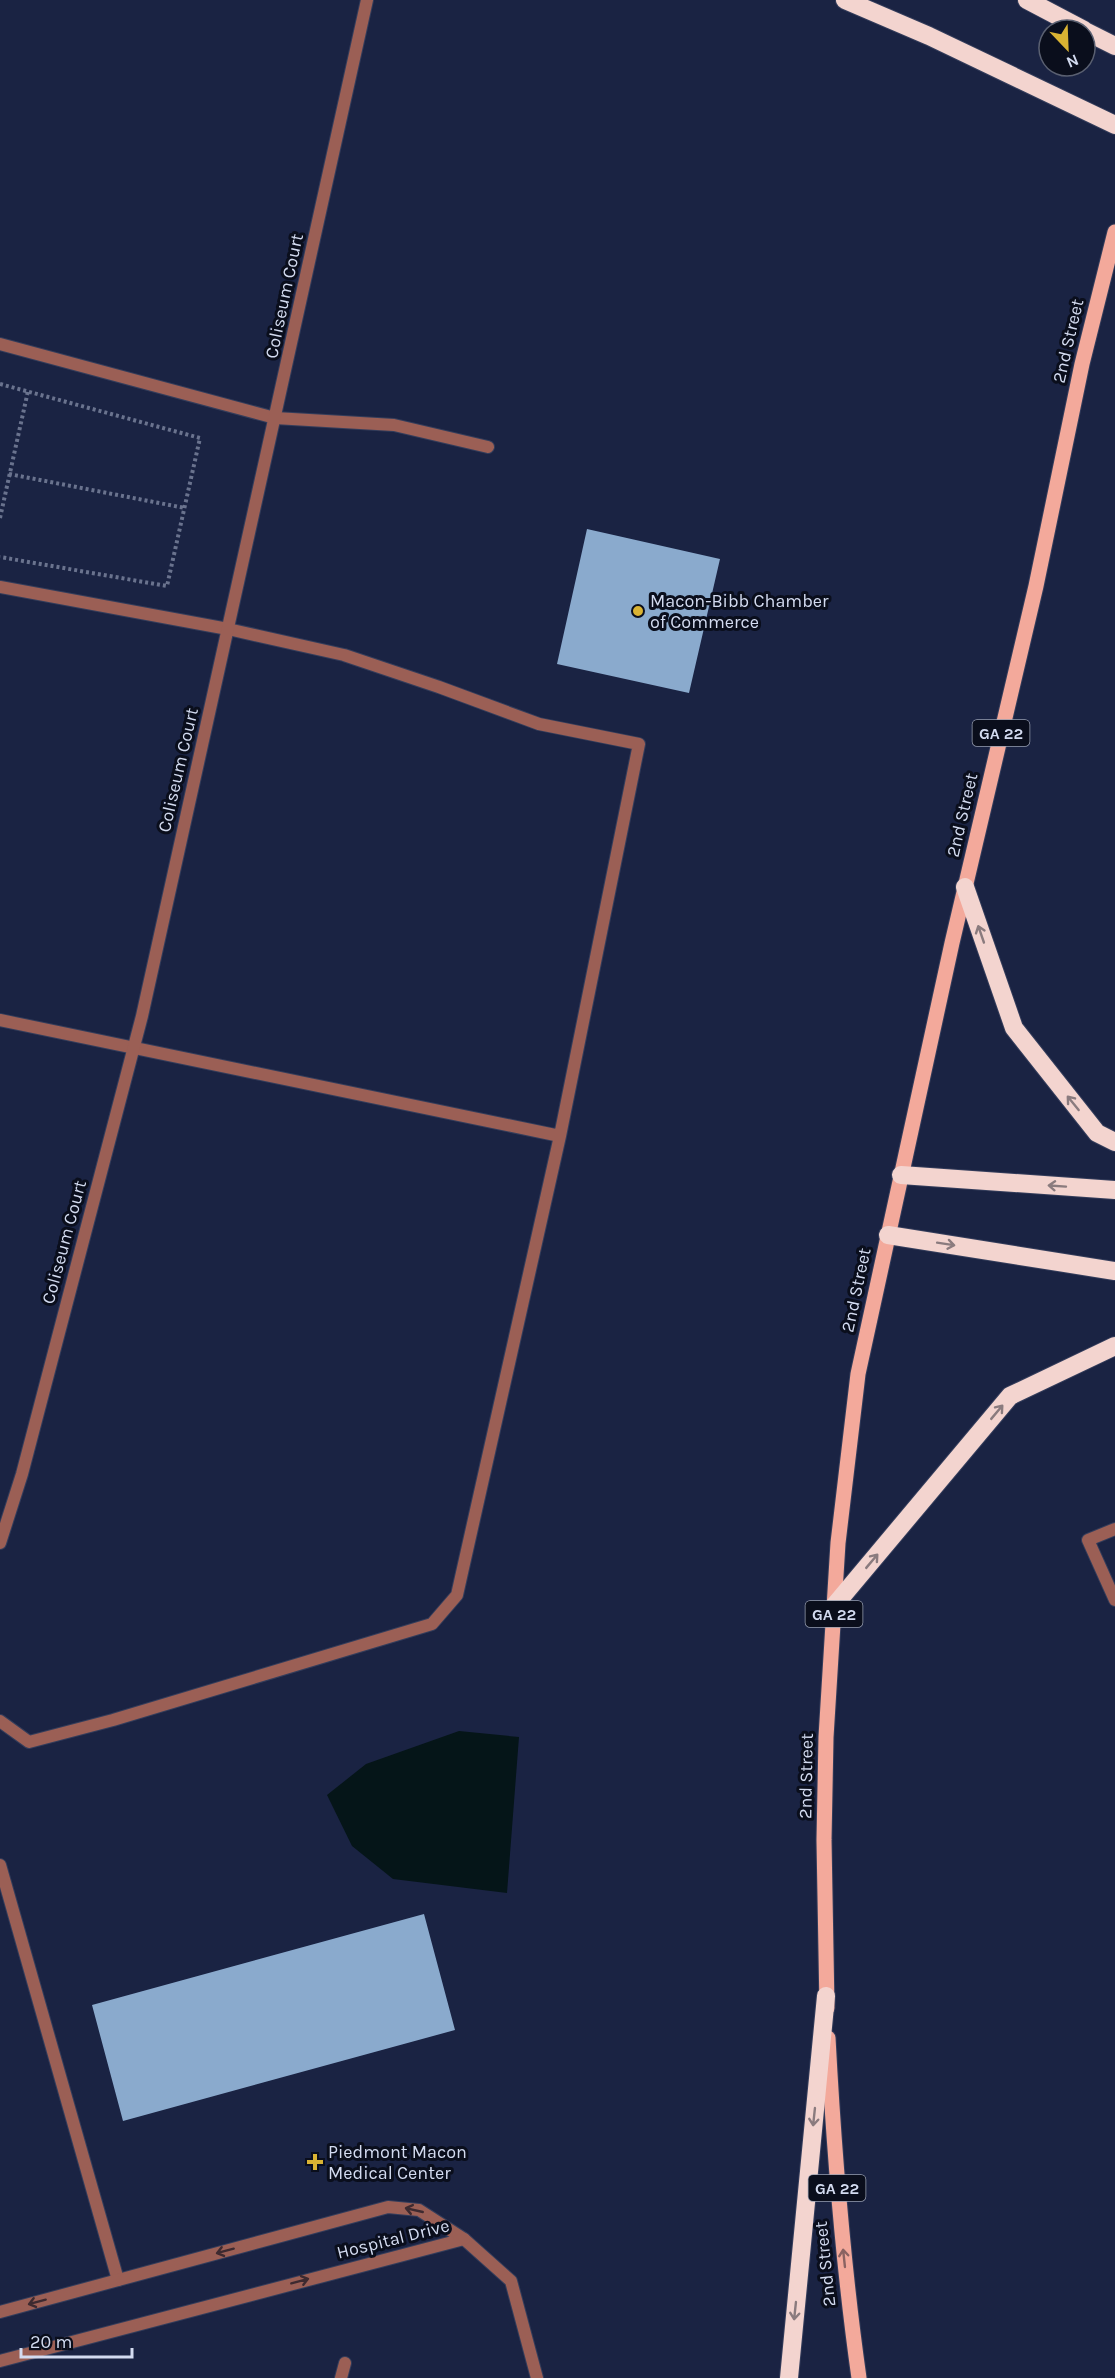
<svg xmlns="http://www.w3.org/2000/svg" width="1115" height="2378" viewBox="0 0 1115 2378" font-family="Karla,sans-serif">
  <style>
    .water { fill: #051518 }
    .building { fill: #8aaacd }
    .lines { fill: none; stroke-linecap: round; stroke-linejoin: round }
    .lane-casing { stroke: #343d5b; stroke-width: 14 }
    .street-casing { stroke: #343d5b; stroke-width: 14 }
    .primary-casing { stroke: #343d5b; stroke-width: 17 }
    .highway-casing { stroke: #343d5b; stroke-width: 20 }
    .path { stroke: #6a738e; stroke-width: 4; stroke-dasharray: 3 3; stroke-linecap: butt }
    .lane { stroke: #9b5f55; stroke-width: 12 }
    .street { stroke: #9b5f55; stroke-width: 12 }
    .primary { stroke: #f3a99b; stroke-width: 15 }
    .highway { stroke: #f3d4cf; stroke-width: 18 }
    .oneway { stroke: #8a7b7e }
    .oneway2 { stroke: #3d2a30 }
    .oneway3 { stroke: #8a6362 }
    .poi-dot { fill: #dab333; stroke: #0a0e1c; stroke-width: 2 }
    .labels { text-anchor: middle; stroke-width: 6; stroke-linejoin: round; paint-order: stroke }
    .shield { fill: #0a0e1c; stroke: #979eb0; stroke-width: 1.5 }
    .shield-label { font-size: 16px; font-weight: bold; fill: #d3dbf0 }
    .street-label { font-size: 18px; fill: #d3dbf0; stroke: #0a0e1c }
    .poi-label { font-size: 18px; fill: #d3dbf0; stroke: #0a0e1c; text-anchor: start }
  </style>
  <rect width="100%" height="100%" fill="#1a2343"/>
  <path class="water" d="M459 1731 519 1737 507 1893 393 1879 352 1846 327 1795 366 1764Z"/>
  <path class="building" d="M587 529 720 559 689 693 557 664Z
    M424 1914 455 2030 123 2121 92 2005Z"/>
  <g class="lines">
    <defs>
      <path id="lane" d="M0 344 275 418 394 425 488 447
        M0 587 228 629 344 655 439 687 539 724 639 744 560 1136 457 1595 432 1624 113 1720 29 1742 0 1721
        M0 1020 560 1136
        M1115 1529 1088 1540 1115 1600
        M0 1865 118 2280
        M464 2239 511 2281 537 2378
        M341 2378 345 2363"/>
      <path id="street" d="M0 1543 22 1474 142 1016 367 0
        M0 2312 388 2207 419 2210 464 2239
        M0 2361 464 2239"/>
      <path id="primary" d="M827 2008 824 1840 826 1737 838 1543 858 1374 952 943 1036 586 1082 364 1115 232
        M828 2038C834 2152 843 2265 859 2378"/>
      <path id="highway" d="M845 0 929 36 1115 125
        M1027 0 1084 30
        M1085 31 1115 46
        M965 887 1014 1028 1097 1133 1115 1142
        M901 1175 1115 1190
        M888 1235 1115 1271
        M834 1606 1010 1396 1115 1346
        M789 2378 826 1996"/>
    </defs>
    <use href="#lane" class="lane-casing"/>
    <use href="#street" class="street-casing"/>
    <use href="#primary" class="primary-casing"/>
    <use href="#highway" class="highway-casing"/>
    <path class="path" d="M0 384 200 438 167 586 0 557
      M9 474 185 508
      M0 518 28 391"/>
    <use href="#lane" class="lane"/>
    <use href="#street" class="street"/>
    <use href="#primary" class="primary"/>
    <use href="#highway" class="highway"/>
  </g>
  <defs><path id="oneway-shaft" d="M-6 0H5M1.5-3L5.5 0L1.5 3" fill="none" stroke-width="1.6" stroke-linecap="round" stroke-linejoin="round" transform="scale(1.5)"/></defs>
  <g class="oneway">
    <use href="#oneway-shaft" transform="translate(981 934) rotate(-109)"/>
    <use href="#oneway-shaft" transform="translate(1073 1103) rotate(-129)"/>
    <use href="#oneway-shaft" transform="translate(1057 1186) rotate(-176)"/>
    <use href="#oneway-shaft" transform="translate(946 1244) rotate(9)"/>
    <use href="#oneway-shaft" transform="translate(997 1412) rotate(-50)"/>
    <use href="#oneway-shaft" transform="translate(872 1561) rotate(-50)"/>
    <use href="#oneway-shaft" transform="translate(814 2117) rotate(96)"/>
    <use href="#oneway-shaft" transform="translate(795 2311) rotate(96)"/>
  </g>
  <g class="oneway2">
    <use href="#oneway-shaft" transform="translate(414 2210) rotate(-167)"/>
    <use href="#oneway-shaft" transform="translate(225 2251) rotate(165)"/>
    <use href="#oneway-shaft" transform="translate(300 2281) rotate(-15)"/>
    <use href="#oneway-shaft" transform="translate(37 2302) rotate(165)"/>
  </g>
  <use class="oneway3" href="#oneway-shaft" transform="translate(844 2258) rotate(-96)"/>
  <g class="poi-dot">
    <circle cx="638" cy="611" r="6"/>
    <path d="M312 2153h6v6h6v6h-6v6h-6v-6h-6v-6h6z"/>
  </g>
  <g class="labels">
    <g class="shield">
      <rect x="972.5" y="720" width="57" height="26" rx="4.5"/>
      <rect x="805.5" y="1601" width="57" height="26" rx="4.5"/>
      <rect x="808.5" y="2175" width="57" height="26" rx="4.5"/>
    </g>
    <g class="shield-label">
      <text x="1001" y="739">GA 22</text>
      <text x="834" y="1620">GA 22</text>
      <text x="837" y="2194">GA 22</text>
    </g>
    <g class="street-label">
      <text transform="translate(284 296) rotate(-78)" y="6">Coliseum Court</text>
      <text transform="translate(1068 341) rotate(-77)" y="6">2nd Street</text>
      <text transform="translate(178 770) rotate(-77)" y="6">Coliseum Court</text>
      <text transform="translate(962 815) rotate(-77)" y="6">2nd Street</text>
      <text transform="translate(64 1242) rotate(-75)" y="6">Coliseum Court</text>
      <text transform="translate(856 1290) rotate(-78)" y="6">2nd Street</text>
      <text transform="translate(806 1776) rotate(-89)" y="6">2nd Street</text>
      <text transform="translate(393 2239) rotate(-14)" y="6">Hospital Drive</text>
      <text transform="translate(825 2264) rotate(-96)" y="6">2nd Street</text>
    </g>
    <g class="poi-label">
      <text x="650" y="607">Macon-Bibb Chamber<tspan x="650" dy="21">of Commerce</tspan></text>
      <text x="328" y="2158">Piedmont Macon<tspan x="328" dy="21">Medical Center</tspan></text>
    </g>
  </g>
  <g transform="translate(1067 48) rotate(157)"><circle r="28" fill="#0a0e1c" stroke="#5a6071" stroke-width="1.5"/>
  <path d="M0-4.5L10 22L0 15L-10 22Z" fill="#dab333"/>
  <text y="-9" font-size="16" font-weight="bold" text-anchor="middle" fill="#d3dbf0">N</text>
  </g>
  <path d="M21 2348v9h111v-9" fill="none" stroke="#d3dbf0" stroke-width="3"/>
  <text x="30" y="2348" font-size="18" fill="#d3dbf0" stroke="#0a0e1c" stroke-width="4.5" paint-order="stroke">20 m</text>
</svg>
